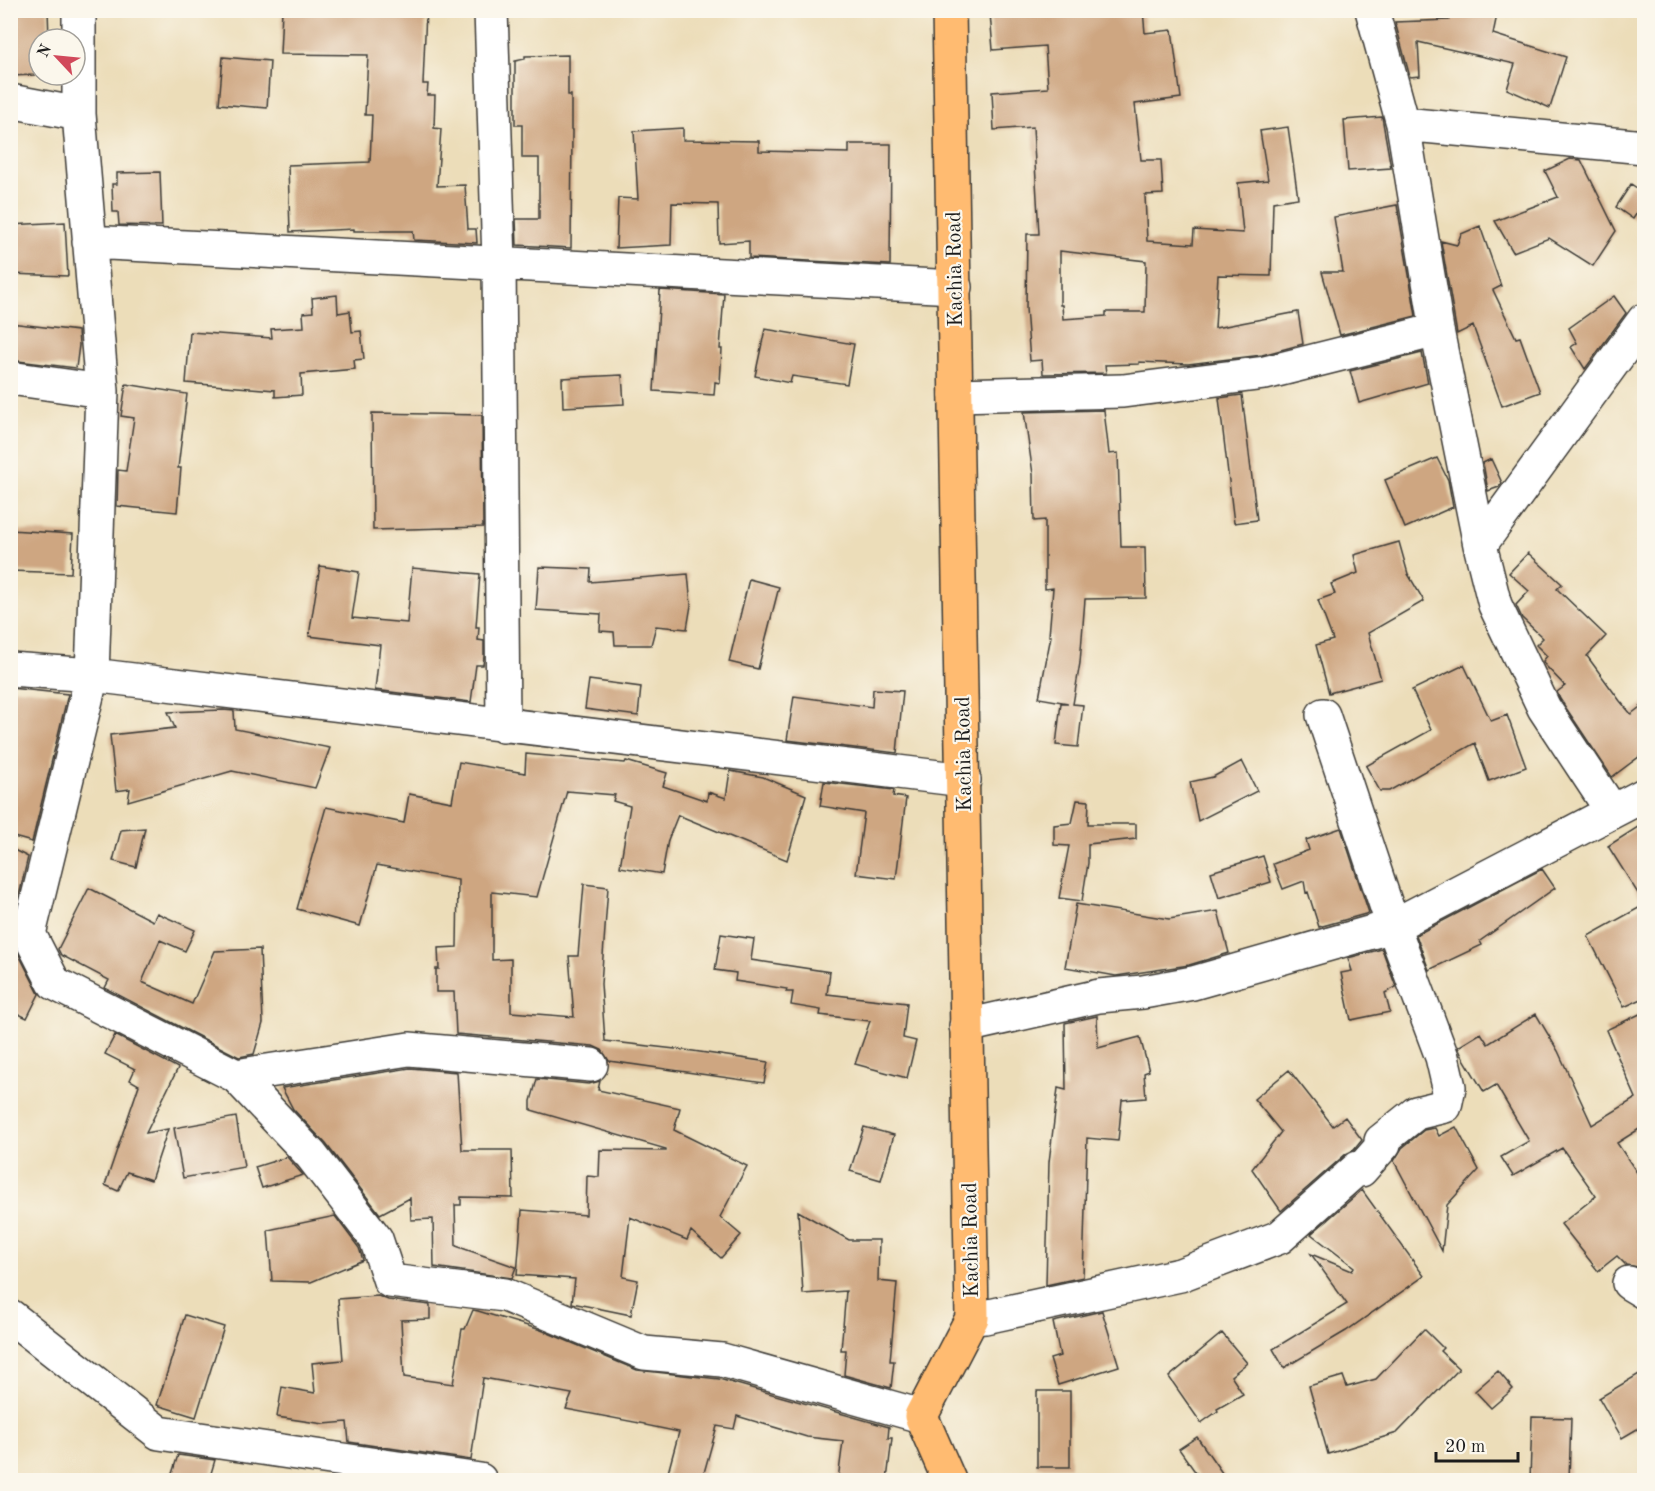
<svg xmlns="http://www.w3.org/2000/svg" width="1655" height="1491" viewBox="0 0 1655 1491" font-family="'Old Standard TT',serif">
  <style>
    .building { fill: #cea681; fill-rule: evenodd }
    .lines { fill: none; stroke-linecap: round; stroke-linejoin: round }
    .minor-casing { stroke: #3b3934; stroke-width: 36 }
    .highway-casing { stroke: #3b3934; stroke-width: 36 }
    .minor { stroke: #fff; stroke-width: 33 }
    .highway { stroke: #ffbb71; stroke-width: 33 }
    .labels { text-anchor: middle; stroke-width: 4.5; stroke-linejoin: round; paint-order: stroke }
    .street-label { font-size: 21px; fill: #1c1c1c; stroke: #fbf7ec }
  </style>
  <rect width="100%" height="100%" fill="#fbf7ec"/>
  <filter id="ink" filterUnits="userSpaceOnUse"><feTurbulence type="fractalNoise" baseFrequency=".0167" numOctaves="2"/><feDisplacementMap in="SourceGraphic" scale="12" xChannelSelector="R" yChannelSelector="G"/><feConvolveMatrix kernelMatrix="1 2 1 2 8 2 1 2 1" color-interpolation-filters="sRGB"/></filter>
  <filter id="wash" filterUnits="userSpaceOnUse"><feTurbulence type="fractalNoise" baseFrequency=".008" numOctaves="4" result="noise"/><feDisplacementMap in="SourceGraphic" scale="24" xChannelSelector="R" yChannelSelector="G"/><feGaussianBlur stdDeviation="1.35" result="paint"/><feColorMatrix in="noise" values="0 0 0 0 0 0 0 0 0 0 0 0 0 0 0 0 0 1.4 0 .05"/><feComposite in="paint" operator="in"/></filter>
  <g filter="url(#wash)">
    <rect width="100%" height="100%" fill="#ecddb9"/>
    <g id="blocks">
      <path class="building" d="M10 10H48L49 39H39V45L34 46 35 75 10 76Z
        M282 10H426L423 84H428L427 95H435L434 128 441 129 437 186 465 185 468 229H476L477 243 414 240 413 231H354V229L290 232 288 165 370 162 372 115H365L368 55 280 54Z
        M1020 10H1143L1145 33 1172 30 1181 98 1135 104 1141 160H1161L1163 194 1145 195 1147 241 1193 244 1194 230 1243 233 1238 183 1268 180 1260 131 1288 127 1298 198 1273 202 1271 276 1218 275 1215 328 1298 312 1303 344 1262 355 1188 364 1139 362V364L1105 365 1106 373 1043 374 1042 360 1030 361 1026 308 1027 234H1039L1033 127 994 130 992 92 1048 88 1045 46 993 50 990 13ZM1060 251 1146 261 1145 312H1106V316L1063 319 1062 305H1060Z
        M1451 10H1498L1493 34 1566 57 1550 108 1507 89 1515 64 1418 42 1420 76 1410 77 1395 22 1449 20Z
        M568 55V95H571V130H572L571 248 517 245 516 219H539V158H522V125H515V61L525 59V56Z
        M223 57 270 61 267 108 219 104Z
        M1382 117 1391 168 1348 171 1344 120Z
        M683 128V140L759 141V151L849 153V144H891L890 265 749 258V241L719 243 718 204 672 203 671 245 616 248 618 198 638 199 634 131Z
        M1570 159 1581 160 1616 231 1593 266 1549 238 1513 252 1495 221 1558 197 1545 171Z
        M160 172 162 226 119 225 118 212H113L112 184H117V173Z
        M1631 184 1644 193V202L1633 219 1616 207Z
        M1397 205 1416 316 1340 335 1322 272H1343L1334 217Z
        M65 222 68 276 10 274V225Z
        M1480 226 1501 286 1493 290 1516 338 1520 337 1540 392 1502 406 1473 326 1457 334 1441 241 1457 245 1461 234Z
        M660 290 724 294 720 349H722L720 383 715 382 714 395 654 391Z
        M337 295 338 313 350 311 352 332 361 331 364 359 354 360 355 369 301 374 302 395 275 397V390L186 383 190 332 272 338 271 329 304 327 303 313 313 312 312 298Z
        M1614 296 1626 313 1585 369 1571 347 1577 343 1569 328Z
        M10 323 78 331 79 345 76 368 10 360Z
        M765 329 854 344 847 384 792 376 790 383 755 376Z
        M1422 353 1428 383 1359 403 1350 371Z
        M622 375 624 404 563 407 562 378Z
        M126 384 187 394 178 468H181L177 512 117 506 118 470 126 471 134 418 121 416Z
        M1242 395 1257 520 1234 523 1219 398Z
        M1104 410 1109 454 1118 453 1121 547H1145L1146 598 1085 599 1080 663 1073 704 1083 705 1078 747 1056 745 1061 703H1068L1039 698 1051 636H1049L1053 588 1045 589V520L1034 521 1033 474 1024 412Z
        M372 413 482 415 483 527 373 530Z
        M1437 458 1448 480 1453 507 1405 528 1385 480Z
        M1491 459 1502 483 1499 487 1488 491 1483 463Z
        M10 530 73 534 71 573 10 571Z
        M1399 542 1408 574 1424 601 1368 633 1381 679 1329 693 1316 645 1333 640 1318 600 1335 594 1331 584 1358 573 1354 555Z
        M1528 553 1562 584 1557 589 1606 636 1587 656 1620 701 1631 714 1644 704V753L1612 777 1560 699 1557 692 1565 686 1545 665 1543 661 1547 656 1536 645 1543 638 1522 618 1516 605 1529 591 1509 573Z
        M320 566 359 572 352 618 407 623 412 568 480 574 476 627H479L478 640 484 641V656L483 665H476L471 702 375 690 380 645 309 636Z
        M539 567 591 569 590 582 688 574 691 605 687 629 656 626 651 645H615L614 632 600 631 601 614 536 610Z
        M749 579 779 587 758 669 729 662Z
        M1464 665 1491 721 1507 715 1526 767 1489 781 1475 743 1389 791H1380L1366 766 1431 730 1412 690Z
        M589 680 641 687 638 716 585 709Z
        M10 688 68 694 32 842 10 836Z
        M873 689 903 691 897 753 787 740 794 696 872 707Z
        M223 710 234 711 235 729 330 748 315 788 232 771 128 801 130 789 116 791 110 735 175 728 168 712Z
        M526 754 625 763 626 761 667 773 663 786 707 801 708 792 726 798 730 771 763 777 806 795 787 860 678 815 668 840 662 874 620 867 630 806 613 801 615 795 567 791 537 897 492 892V960L511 959V1012L574 1017 569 956H578L584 884 608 887 601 984 605 1041 693 1051 768 1062 764 1083 609 1061 602 1050 593 1046 456 1034 454 992H436V969H439L438 948 457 947 458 880 377 865 360 926 297 909 326 807 404 823 409 794 452 802 459 762 525 773Z
        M1242 761 1257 791 1198 821 1190 782 1213 777Z
        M824 782 894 790 893 796 906 798 896 879 856 874 864 813 820 806Z
        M1077 800 1089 801 1088 824H1136V839L1088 844V863L1082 901 1059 898 1069 846 1054 845V825L1072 823Z
        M1644 823V903L1608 846Z
        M145 828 136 867 113 861 121 830Z
        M1341 828 1369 913 1319 927 1308 892 1306 893 1304 881 1283 889 1273 864 1309 850 1306 840Z
        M10 848 28 857 16 909H10Z
        M1263 856 1271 882 1219 898 1211 872Z
        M1542 869 1555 888 1480 941 1482 945 1429 970 1416 935Z
        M89 888 153 921 157 913 195 930 185 951 160 940 142 982 192 1004 215 951 260 949 263 1023 254 1054 239 1057 105 988 109 980 61 955 58 949Z
        M1076 904 1169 919 1218 911 1229 953 1189 965 1116 976 1065 967Z
        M1644 905V998L1624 1007 1588 936Z
        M721 934 754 939 751 960 830 972 827 994 907 1003 903 1038 916 1041 907 1078 855 1064 870 1021 820 1015 821 1010 791 1005 793 992H786L787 989 735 981 736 973 715 970Z
        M10 947 16 949 39 994 27 1018 10 1010Z
        M1382 949 1396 987 1385 993 1390 1012 1351 1020 1341 973 1352 971 1348 958Z
        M1644 1012V1126L1617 1143 1644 1183V1270L1638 1267 1626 1265 1617 1256 1598 1271 1561 1224 1596 1196 1562 1148 1513 1176 1501 1157 1529 1141 1496 1085 1484 1092 1461 1054 1458 1047 1481 1033 1488 1044 1536 1014 1558 1051 1592 1125 1636 1098 1606 1030Z
        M1097 1016 1098 1048 1140 1037 1149 1071 1144 1073 1146 1098 1122 1100 1118 1141 1087 1138 1083 1277 1046 1285 1049 1162 1058 1088 1066 1090 1065 1023Z
        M115 1035 178 1068 146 1133 168 1129 151 1180 127 1172 118 1191 105 1185 139 1085 130 1080 135 1069 105 1054Z
        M410 1068 457 1072 462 1150H512L513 1198 461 1197V1205H455L456 1246 516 1267 512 1278 434 1267 433 1219 411 1220 410 1198 380 1214 326 1144 293 1109 282 1088Z
        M1289 1070 1333 1126 1345 1117 1362 1140 1354 1150 1346 1154 1281 1211 1252 1169 1281 1132 1254 1099Z
        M537 1079 589 1084 600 1081 598 1090 680 1108 674 1130 747 1166 720 1217 741 1235 721 1258 691 1231 687 1240 630 1217 623 1277 638 1280 631 1315 572 1303 575 1279 517 1275 522 1210 586 1215 587 1176 599 1177 600 1150 666 1151V1149L531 1110V1101Z
        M236 1117 244 1167 183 1178 174 1128Z
        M864 1127 894 1135 881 1180 850 1171Z
        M1456 1127 1479 1170 1447 1205 1442 1251 1394 1161 1402 1148 1424 1130 1435 1128 1439 1136Z
        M287 1157 303 1175 262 1188 255 1167Z
        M1362 1190 1424 1276 1346 1331 1284 1368 1273 1349 1347 1304 1311 1254 1352 1271 1354 1267 1311 1234Z
        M798 1211 849 1240H879L878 1281 897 1283 890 1361H894L891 1388 844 1375 846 1350H841L846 1291 803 1294Z
        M335 1216 359 1248 363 1260 311 1282 272 1281 268 1230Z
        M378 1296 388 1300 430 1305V1319L401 1320 404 1377 453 1384 462 1329H465L473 1310 478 1311 541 1330 637 1370 719 1379 889 1427 888 1438H892L887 1480H838L843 1441 807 1437 737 1416 734 1429 717 1426 702 1480H666L679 1432 645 1425V1424L566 1409 572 1394 483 1378 471 1460 349 1442 347 1422 324 1424 277 1417 282 1387 315 1393 312 1363 343 1360 338 1299Z
        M1102 1311 1119 1366 1058 1385 1050 1359 1060 1356 1053 1322Z
        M185 1315 224 1327 196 1417 157 1405Z
        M1424 1329 1443 1348 1440 1351 1459 1369 1397 1433 1328 1454 1309 1386 1343 1376 1347 1387 1376 1379Z
        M1222 1333 1247 1363 1231 1376 1243 1394 1217 1409 1218 1411 1201 1423 1169 1377Z
        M1498 1371 1513 1389 1491 1408 1475 1391Z
        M1644 1371V1425L1622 1438 1599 1398Z
        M1037 1391H1070V1467H1037Z
        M1532 1417 1571 1418 1569 1480H1530Z
        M1197 1437 1227 1480H1201L1179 1449Z
        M178 1455 215 1460 209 1480H170Z"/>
    </g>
  </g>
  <g filter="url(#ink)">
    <use href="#blocks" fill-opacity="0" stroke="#3b3934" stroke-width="1.5"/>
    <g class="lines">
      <defs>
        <path id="minor" d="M491 10 499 262 503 726
          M1372 10 1403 124 1437 330 1480 545 1495 605 1544 708 1612 811
          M10 101 79 114
          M1403 124 1644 147
          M89 242 955 287
          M10 378 102 391
          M956 395 1123 391 1265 373 1437 330
          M1480 545 1644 320
          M10 669 92 675 964 780
          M10 927 29 934 54 983 236 1076 311 1155 376 1239 390 1281 505 1295 644 1353 722 1360 921 1416
          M29 934 92 675 102 391 79 114V10
          M966 1026 1099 996 1143 992 1193 983 1393 926 1644 795
          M236 1076 409 1049 591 1065
          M1629 1283 1644 1292
          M10 1316 159 1433 480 1480
          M972 1318 985 1317 1180 1275 1280 1237 1358 1168 1361 1170 1384 1144 1381 1141 1416 1113 1445 1106 1449 1087 1442 1057 1393 926 1323 715"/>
        <path id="highway" d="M949 1480 921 1416 972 1318 949 10"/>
      </defs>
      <use href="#minor" class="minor-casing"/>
      <use href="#highway" class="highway-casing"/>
      <use href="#minor" class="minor"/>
      <use href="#highway" class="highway"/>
    </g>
  </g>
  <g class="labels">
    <g class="street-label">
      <text transform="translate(954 269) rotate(-91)" y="7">Kachia Road</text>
      <text transform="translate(963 754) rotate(-91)" y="7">Kachia Road</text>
      <text transform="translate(970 1240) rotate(-91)" y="7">Kachia Road</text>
    </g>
  </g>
  <rect width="1655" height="1491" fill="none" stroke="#fbf7ec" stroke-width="36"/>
  <g transform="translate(57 57) rotate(296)"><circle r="28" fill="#fbf7ec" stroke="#a29f99" stroke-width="1.5"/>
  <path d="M0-4.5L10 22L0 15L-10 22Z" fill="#d1495b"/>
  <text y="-9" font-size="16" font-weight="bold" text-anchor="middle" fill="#1c1c1c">N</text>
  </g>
  <path d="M1436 1452v9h82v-9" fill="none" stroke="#1c1c1c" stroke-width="3"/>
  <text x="1445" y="1452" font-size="18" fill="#1c1c1c" stroke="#fbf7ec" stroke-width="4.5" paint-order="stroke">20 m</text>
</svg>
